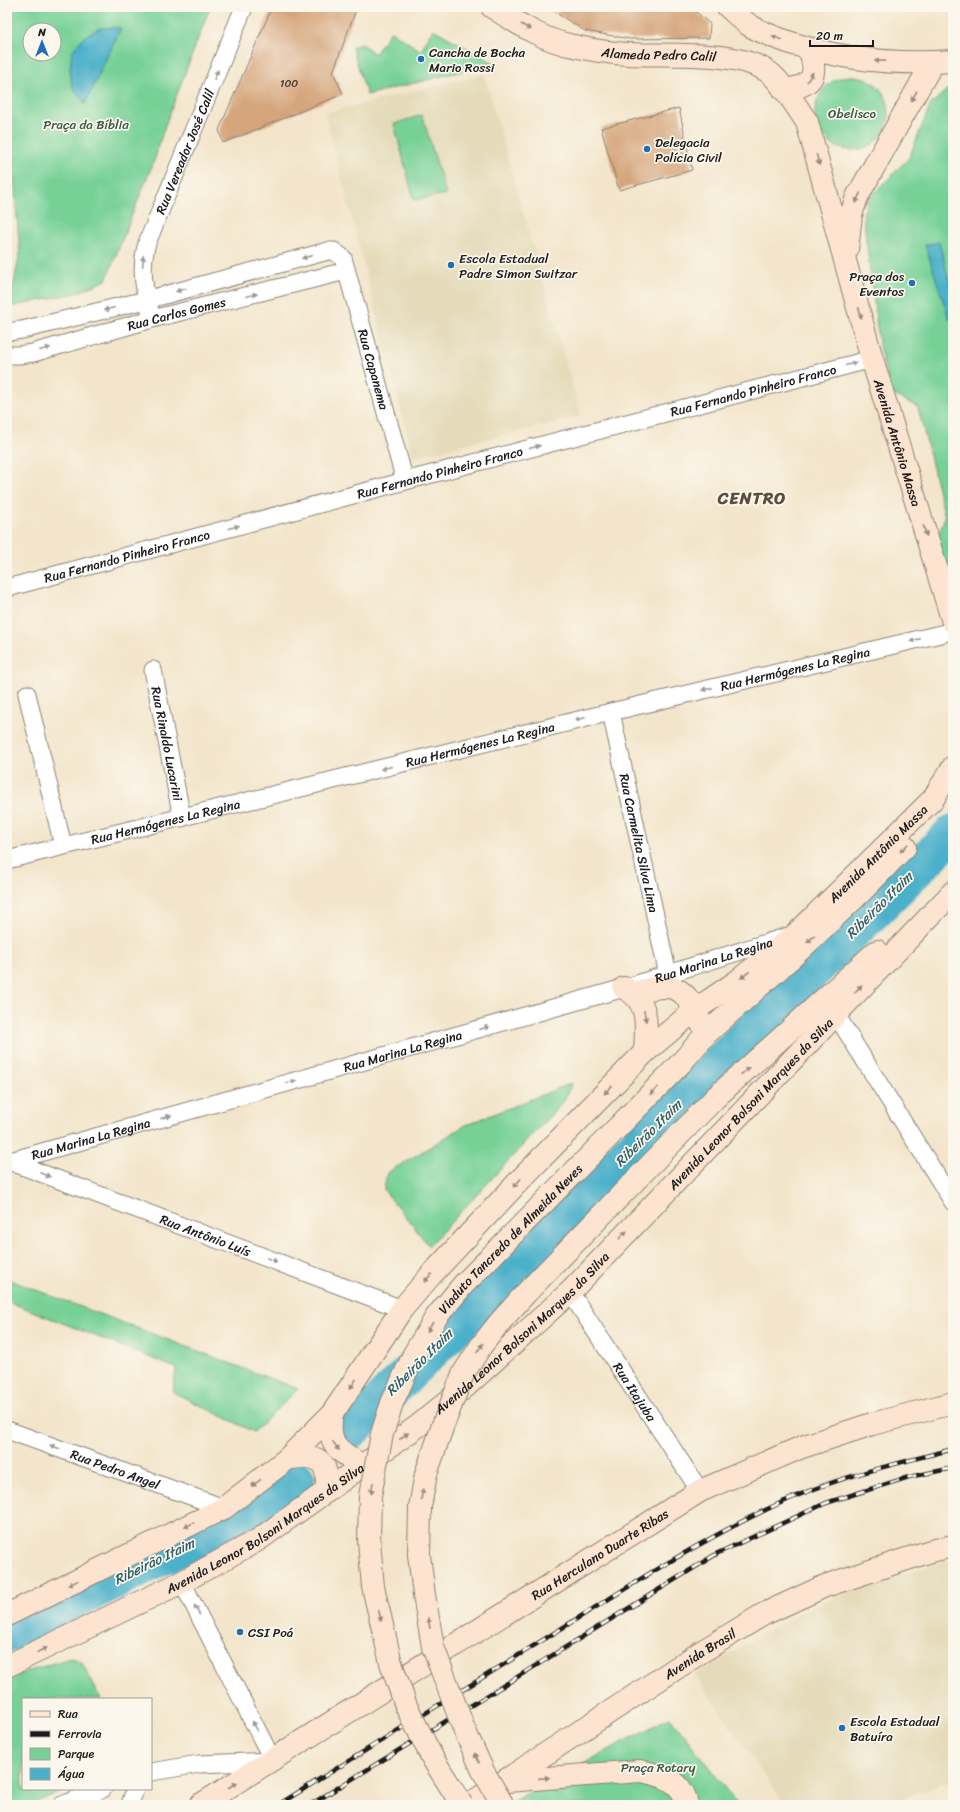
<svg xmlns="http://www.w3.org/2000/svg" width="960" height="1812" viewBox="0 0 960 1812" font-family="Sriracha,sans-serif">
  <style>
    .built { fill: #e5dbba }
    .green { fill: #77d197; stroke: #4a765a; fill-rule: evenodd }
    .water { fill: #4bb0ca; stroke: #346673 }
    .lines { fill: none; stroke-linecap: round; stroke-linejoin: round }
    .river { stroke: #4bb0ca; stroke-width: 38 }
    .building { fill: #d5a57c }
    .street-casing { stroke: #888074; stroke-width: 19 }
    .secondary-casing { stroke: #888074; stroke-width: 24 }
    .street { stroke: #fff; stroke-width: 17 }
    .secondary { stroke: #fde4d1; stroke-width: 22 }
    .rail-casing { stroke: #1c1c1c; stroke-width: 4.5 }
    .rail { stroke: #fbf7ec; stroke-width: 3; stroke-dasharray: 9; stroke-linecap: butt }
    .secondary-bridge-casing { stroke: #888074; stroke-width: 24; stroke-linecap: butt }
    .secondary-bridge { stroke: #fde4d1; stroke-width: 22 }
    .oneway { fill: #988a80 }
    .oneway2 { fill: #999 }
    .poi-dot { fill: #1f6fb2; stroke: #fbf7ec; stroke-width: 1.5 }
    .labels { text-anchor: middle; stroke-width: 3.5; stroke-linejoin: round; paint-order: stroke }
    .number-label { font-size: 11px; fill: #4a3e34 }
    .poi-label { font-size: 13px; fill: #1c1c1c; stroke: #fbf7ec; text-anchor: start }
    .street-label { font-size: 13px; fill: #1c1c1c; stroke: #fbf7ec }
    .park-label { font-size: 13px; fill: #3c5b47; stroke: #fbf7ec }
    .water-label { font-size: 14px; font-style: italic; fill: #315f6a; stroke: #fbf7ec }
    .district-label { font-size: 17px; font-weight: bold; letter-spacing: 1px; fill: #5d4c3e; stroke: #fbf7ec }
  </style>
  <rect width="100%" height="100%" fill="#fbf7ec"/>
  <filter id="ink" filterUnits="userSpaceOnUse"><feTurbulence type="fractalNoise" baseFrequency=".025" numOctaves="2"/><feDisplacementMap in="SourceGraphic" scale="8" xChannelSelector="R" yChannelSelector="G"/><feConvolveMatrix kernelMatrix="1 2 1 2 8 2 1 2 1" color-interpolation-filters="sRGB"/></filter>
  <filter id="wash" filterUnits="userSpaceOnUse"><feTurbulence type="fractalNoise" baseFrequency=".012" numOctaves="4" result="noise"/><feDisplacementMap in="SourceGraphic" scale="16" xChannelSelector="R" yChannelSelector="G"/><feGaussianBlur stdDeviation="0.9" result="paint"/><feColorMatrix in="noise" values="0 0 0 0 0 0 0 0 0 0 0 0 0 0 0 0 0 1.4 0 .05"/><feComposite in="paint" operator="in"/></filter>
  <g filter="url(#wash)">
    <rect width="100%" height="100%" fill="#f3e5cb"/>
    <path class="built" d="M484 74 581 416 413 457 325 113Z
      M953 1559V1780L882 1805H785L695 1675 800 1612 857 1588Z"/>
    <path class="green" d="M7 7H210L163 131 155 158 106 280 76 293 9 307 20 253 7 93ZM30 30H54V54H30Z
      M433 29 494 63 367 95 352 47 362 44 375 54 391 31 421 51Z
      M815 113a37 37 0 1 1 74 0a37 37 0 1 1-74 0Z
      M950 87H953V589L934 546 945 517 918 407 892 394 880 351 863 214 869 198 909 158 931 104Z
      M422 115 446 194 414 200 394 124Z
      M572 1083 563 1102 429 1246 384 1190 387 1173 466 1125Z
      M7 1279 298 1389 254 1432 173 1392 176 1368 7 1301Z
      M70 1658 81 1661 101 1699H23V1789H68L29 1805H7V1678Z
      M670 1717 738 1805H506Z"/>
    <path class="water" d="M100 28H121L85 104 72 86 70 70 72 51 85 36Z
      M939 242 953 296V318L949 319 925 245Z"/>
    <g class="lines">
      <path class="river" d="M346 1435 461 1322 570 1210 953 833
        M7 1634 232 1522 296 1479"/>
    </g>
    <g id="blocks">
      <path class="building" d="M272 7H357L333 72 343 94 223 143 219 130Z
        M547 7H690L710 24 709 38 630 39 585 31Z
        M679 108 692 170 619 190 601 128Z"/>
    </g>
  </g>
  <g filter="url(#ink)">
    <use href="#blocks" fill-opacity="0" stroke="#888074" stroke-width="1"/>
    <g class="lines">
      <defs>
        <g id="street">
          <path id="s1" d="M150 310C143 288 140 266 147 243L244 7"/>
          <path id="s2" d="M7 332 22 330 146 300 328 251H334L343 258 405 481"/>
          <path id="s3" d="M7 355H19L33 353 152 319 346 271"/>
          <path id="s4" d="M7 588 405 481 872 359"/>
          <path id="s5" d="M153 670 182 818"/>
          <path d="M27 694 63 846"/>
          <path id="s6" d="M611 712 668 975"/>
          <path id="s7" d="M7 860 611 712 953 631"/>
          <path d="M835 1013 953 1202"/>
          <path id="s8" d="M9 1161 402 1309"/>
          <path id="s9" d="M7 1162 624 988 788 936"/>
          <path id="s10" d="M570 1292 700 1491"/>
          <path id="s11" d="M7 1430 224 1508"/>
          <path d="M151 1772 199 1764 273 1761 182 1582"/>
          <path d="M62 1805 103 1789"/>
          <path d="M130 1805 135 1789"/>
        </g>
        <g id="secondary">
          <path id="s12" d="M492 7C517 23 544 41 574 46 591 50 610 53 628 54 667 56 740 49 771 74 784 85 797 108 807 122L872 359 953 622"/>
          <path d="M728 7C735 13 742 20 749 25 762 33 779 39 794 44 845 60 899 65 953 61"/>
          <path d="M784 90C813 86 819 76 809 49"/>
          <path d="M847 250 851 215 857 197 933 62"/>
          <path d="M624 988C651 1001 646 1027 645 1052"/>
          <path d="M634 993C673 981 684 984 701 1023"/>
          <path d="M681 1063 706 1034 801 949 861 892 905 847"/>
          <path d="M716 1097 877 951"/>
          <path d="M332 1414C326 1445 339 1451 363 1466"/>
          <path d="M287 1459C317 1453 330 1459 326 1492"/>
          <path id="s13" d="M7 1615 224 1508 287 1459 332 1414 402 1309 431 1275 521 1179 645 1052 695 1010 736 982 796 934 933 799 953 767"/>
          <path id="s14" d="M7 1666 182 1582 258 1540 418 1426 465 1387 570 1292 953 892"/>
          <path d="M507 1781 640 1771C662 1775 683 1780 687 1805"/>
          <path id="s15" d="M200 1805 700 1491 802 1447 872 1424 953 1403"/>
          <path id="s16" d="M468 1805 701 1652 764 1614 825 1586 931 1551 953 1546"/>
        </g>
      </defs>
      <use href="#street" class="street-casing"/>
      <use href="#secondary" class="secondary-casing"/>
      <use href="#street" class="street"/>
      <use href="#secondary" class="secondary"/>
      <defs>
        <path id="rail" d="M278 1805 652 1572C698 1545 745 1518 794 1497 845 1475 900 1463 953 1449
          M310 1805 718 1553 826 1503 909 1477 953 1468"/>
      </defs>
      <use href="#rail" class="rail-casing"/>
      <use href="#rail" class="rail"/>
      <defs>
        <g id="secondary-bridge">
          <path id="s17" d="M462 1805 433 1759 406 1706 391 1663 373 1587 369 1541 370 1496 382 1434 392 1403 414 1354 437 1316 463 1285 681 1063"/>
          <path d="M503 1805 483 1771 464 1729 433 1647 424 1595 419 1555 420 1507 426 1474 443 1425 463 1374 481 1346 499 1323 526 1293 716 1097"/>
        </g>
      </defs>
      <use href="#secondary-bridge" class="secondary-bridge-casing"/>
      <use href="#secondary-bridge" class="secondary-bridge"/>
    </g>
    <defs><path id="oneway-solid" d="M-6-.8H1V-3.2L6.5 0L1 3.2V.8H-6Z"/></defs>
    <g class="oneway">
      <use href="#oneway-solid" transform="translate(526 27) rotate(30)"/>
      <use href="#oneway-solid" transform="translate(777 38) rotate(-158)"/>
      <use href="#oneway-solid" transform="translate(880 61) rotate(-179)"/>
      <use href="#oneway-solid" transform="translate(810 77) rotate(-59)"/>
      <use href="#oneway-solid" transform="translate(914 96) rotate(119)"/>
      <use href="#oneway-solid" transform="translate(818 160) rotate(74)"/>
      <use href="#oneway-solid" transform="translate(858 198) rotate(114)"/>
      <use href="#oneway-solid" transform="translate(860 313) rotate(75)"/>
      <use href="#oneway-solid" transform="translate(925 531) rotate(73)"/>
      <use href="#oneway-solid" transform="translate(904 848) rotate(134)"/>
      <use href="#oneway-solid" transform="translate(811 939) rotate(137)"/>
      <use href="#oneway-solid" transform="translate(745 975) rotate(142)"/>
      <use href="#oneway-solid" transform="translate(858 989) rotate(-46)"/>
      <use href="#oneway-solid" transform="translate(645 1016) rotate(79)"/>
      <use href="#oneway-solid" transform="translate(745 1071) rotate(-42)"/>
      <use href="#oneway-solid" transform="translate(608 1090) rotate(134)"/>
      <use href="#oneway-solid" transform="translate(654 1091) rotate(135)"/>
      <use href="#oneway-solid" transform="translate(517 1183) rotate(133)"/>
      <use href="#oneway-solid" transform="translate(623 1235) rotate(-46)"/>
      <use href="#oneway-solid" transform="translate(428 1278) rotate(131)"/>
      <use href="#oneway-solid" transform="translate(430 1327) rotate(121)"/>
      <use href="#oneway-solid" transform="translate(480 1348) rotate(-56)"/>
      <use href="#oneway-solid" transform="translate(353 1384) rotate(124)"/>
      <use href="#oneway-solid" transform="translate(404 1436) rotate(-36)"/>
      <use href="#oneway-solid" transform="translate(336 1446) rotate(54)"/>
      <use href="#oneway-solid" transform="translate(256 1483) rotate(143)"/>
      <use href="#oneway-solid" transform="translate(372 1488) rotate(100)"/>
      <use href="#oneway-solid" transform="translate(422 1494) rotate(-79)"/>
      <use href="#oneway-solid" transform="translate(189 1525) rotate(154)"/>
      <use href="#oneway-solid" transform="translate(73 1583) rotate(154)"/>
      <use href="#oneway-solid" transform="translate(380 1616) rotate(76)"/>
      <use href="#oneway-solid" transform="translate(429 1623) rotate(-100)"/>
      <use href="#oneway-solid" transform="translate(42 1650) rotate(-25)"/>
      <use href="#oneway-solid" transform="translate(477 1758) rotate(-115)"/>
      <use href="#oneway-solid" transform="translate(544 1778) rotate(-4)"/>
      <use href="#oneway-solid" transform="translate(233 1785) rotate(-31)"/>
    </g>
    <g class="oneway2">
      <use href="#oneway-solid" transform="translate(216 75) rotate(-68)"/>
      <use href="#oneway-solid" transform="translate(307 257) rotate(165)"/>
      <use href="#oneway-solid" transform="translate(143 261) rotate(-86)"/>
      <use href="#oneway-solid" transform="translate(181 290) rotate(165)"/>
      <use href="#oneway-solid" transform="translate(252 295) rotate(-14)"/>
      <use href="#oneway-solid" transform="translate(109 309) rotate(166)"/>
      <use href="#oneway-solid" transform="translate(45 349) rotate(-15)"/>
      <use href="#oneway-solid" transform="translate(851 364) rotate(-15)"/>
      <use href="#oneway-solid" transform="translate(535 447) rotate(-15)"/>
      <use href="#oneway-solid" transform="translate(234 527) rotate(-15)"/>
      <use href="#oneway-solid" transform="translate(915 640) rotate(167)"/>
      <use href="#oneway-solid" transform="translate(707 689) rotate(167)"/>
      <use href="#oneway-solid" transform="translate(580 719) rotate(166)"/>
      <use href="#oneway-solid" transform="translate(386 768) rotate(166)"/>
      <use href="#oneway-solid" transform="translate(484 1028) rotate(-16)"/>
      <use href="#oneway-solid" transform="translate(291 1082) rotate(-16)"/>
      <use href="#oneway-solid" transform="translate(166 1117) rotate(-16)"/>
      <use href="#oneway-solid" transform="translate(45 1175) rotate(21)"/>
      <use href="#oneway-solid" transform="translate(272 1260) rotate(21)"/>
      <use href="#oneway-solid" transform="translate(55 1447) rotate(-160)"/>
      <use href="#oneway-solid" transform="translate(197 1610) rotate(-117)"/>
      <use href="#oneway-solid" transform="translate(255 1726) rotate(-117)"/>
    </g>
  </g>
  <g class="poi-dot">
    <circle cx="421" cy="59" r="4"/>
    <circle cx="647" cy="149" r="4"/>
    <circle cx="451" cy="265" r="4"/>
    <circle cx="912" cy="283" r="4"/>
    <circle cx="240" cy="1632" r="4"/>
    <circle cx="842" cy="1728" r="4"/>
  </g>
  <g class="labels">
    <g class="number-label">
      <text x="289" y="87">100</text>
    </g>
    <g class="poi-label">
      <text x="429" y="57">Cancha de Bocha<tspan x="429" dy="15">Mario Rossi</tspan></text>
      <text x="655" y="147">Delegacia<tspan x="655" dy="15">Polícia Civil</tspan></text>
      <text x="459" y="263">Escola Estadual<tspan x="459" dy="15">Padre Simon Switzar</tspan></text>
      <text x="904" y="281" text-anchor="end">Praça dos<tspan x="904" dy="15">Eventos</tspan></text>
      <text x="248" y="1637">CSI Poá</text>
      <text x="850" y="1726">Escola Estadual<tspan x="850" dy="15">Batuíra</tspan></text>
    </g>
    <g class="street-label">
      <text dy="5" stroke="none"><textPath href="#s12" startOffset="177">Alameda Pedro Calil</textPath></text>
      <text dy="5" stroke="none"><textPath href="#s1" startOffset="167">Rua Vereador José Calil</textPath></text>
      <text dy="5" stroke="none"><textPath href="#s3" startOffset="175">Rua Carlos Gomes</textPath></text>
      <text dy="5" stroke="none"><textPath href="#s2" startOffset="464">Rua Capanema</textPath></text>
      <text dy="5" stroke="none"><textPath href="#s4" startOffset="772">Rua Fernando Pinheiro Franco</textPath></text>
      <text dy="5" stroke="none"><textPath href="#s12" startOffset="686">Avenida Antônio Massa</textPath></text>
      <text dy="5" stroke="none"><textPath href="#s4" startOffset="448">Rua Fernando Pinheiro Franco</textPath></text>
      <text dy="5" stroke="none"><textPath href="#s4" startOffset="124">Rua Fernando Pinheiro Franco</textPath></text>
      <text dy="5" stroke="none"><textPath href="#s7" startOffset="811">Rua Hermógenes La Regina</textPath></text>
      <text dy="5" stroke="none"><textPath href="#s5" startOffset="75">Rua Rinaldo Lucarini</textPath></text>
      <text dy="5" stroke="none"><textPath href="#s7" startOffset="487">Rua Hermógenes La Regina</textPath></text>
      <text dy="5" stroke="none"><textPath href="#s7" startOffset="163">Rua Hermógenes La Regina</textPath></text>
      <text dy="5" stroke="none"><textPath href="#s6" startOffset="134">Rua Carmelita Silva Lima</textPath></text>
      <text dy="5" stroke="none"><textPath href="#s13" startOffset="1172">Avenida Antônio Massa</textPath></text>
      <text dy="5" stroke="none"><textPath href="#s9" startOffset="735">Rua Marina La Regina</textPath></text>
      <text dy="5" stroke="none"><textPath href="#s9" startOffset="411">Rua Marina La Regina</textPath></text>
      <text dy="5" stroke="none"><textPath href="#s14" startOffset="941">Avenida Leonor Bolsoni Marques da Silva</textPath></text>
      <text dy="5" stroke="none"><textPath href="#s9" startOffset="87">Rua Marina La Regina</textPath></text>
      <text dy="5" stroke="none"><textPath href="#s8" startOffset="210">Rua Antônio Luís</textPath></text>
      <text dy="5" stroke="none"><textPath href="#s17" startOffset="629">Viaduto Tancredo de Almeida Neves</textPath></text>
      <text dy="5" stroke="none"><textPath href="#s14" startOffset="617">Avenida Leonor Bolsoni Marques da Silva</textPath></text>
      <text dy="5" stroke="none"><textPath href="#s10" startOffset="119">Rua Itajuba</textPath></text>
      <text dy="5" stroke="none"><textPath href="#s11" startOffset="115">Rua Pedro Angel</textPath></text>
      <text dy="5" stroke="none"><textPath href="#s14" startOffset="293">Avenida Leonor Bolsoni Marques da Silva</textPath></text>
      <text dy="5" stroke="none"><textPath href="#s15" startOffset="472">Rua Herculano Duarte Ribas</textPath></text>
      <text dy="5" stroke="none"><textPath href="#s16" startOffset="277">Avenida Brasil</textPath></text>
    </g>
    <g class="park-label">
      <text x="852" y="118">Obelisco</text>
      <text x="86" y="129">Praça da Bíblia</text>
      <text x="658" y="1772">Praça Rotary</text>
    </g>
    <g class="water-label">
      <text transform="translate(879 905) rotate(-45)" y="5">Ribeirão Itaim</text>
      <text transform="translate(648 1133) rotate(-45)" y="5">Ribeirão Itaim</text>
      <text transform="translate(419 1362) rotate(-45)" y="5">Ribeirão Itaim</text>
      <text transform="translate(154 1561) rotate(-26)" y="5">Ribeirão Itaim</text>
    </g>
    <g class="district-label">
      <text x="752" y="504">CENTRO</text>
    </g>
  </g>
  <rect width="960" height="1812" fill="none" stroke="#fbf7ec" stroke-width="24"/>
  <rect x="22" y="1698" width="130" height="92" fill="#fbf7ec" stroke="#a29f99"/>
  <rect x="30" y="1711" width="20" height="6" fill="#fde4d1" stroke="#a29f99"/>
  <text x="58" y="1718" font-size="12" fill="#1c1c1c">Rua</text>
  <rect x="30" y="1731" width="20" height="6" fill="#1c1c1c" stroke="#a29f99"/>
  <text x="58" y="1738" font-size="12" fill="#1c1c1c">Ferrovia</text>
  <rect x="30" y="1748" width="20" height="12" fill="#77d197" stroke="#a29f99"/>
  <text x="58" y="1758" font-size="12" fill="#1c1c1c">Parque</text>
  <rect x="30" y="1768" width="20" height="12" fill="#4bb0ca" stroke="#a29f99"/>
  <text x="58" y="1778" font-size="12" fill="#1c1c1c">Água</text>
  <g transform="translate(42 42)"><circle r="19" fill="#fbf7ec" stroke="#a29f99"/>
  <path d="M0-3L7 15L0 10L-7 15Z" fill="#1f6fb2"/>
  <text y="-6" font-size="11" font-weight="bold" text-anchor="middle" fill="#1c1c1c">N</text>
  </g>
  <path d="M810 40v6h63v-6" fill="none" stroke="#1c1c1c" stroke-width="2"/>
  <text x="816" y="40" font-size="12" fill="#1c1c1c" stroke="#fbf7ec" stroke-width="3" paint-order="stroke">20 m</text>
</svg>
